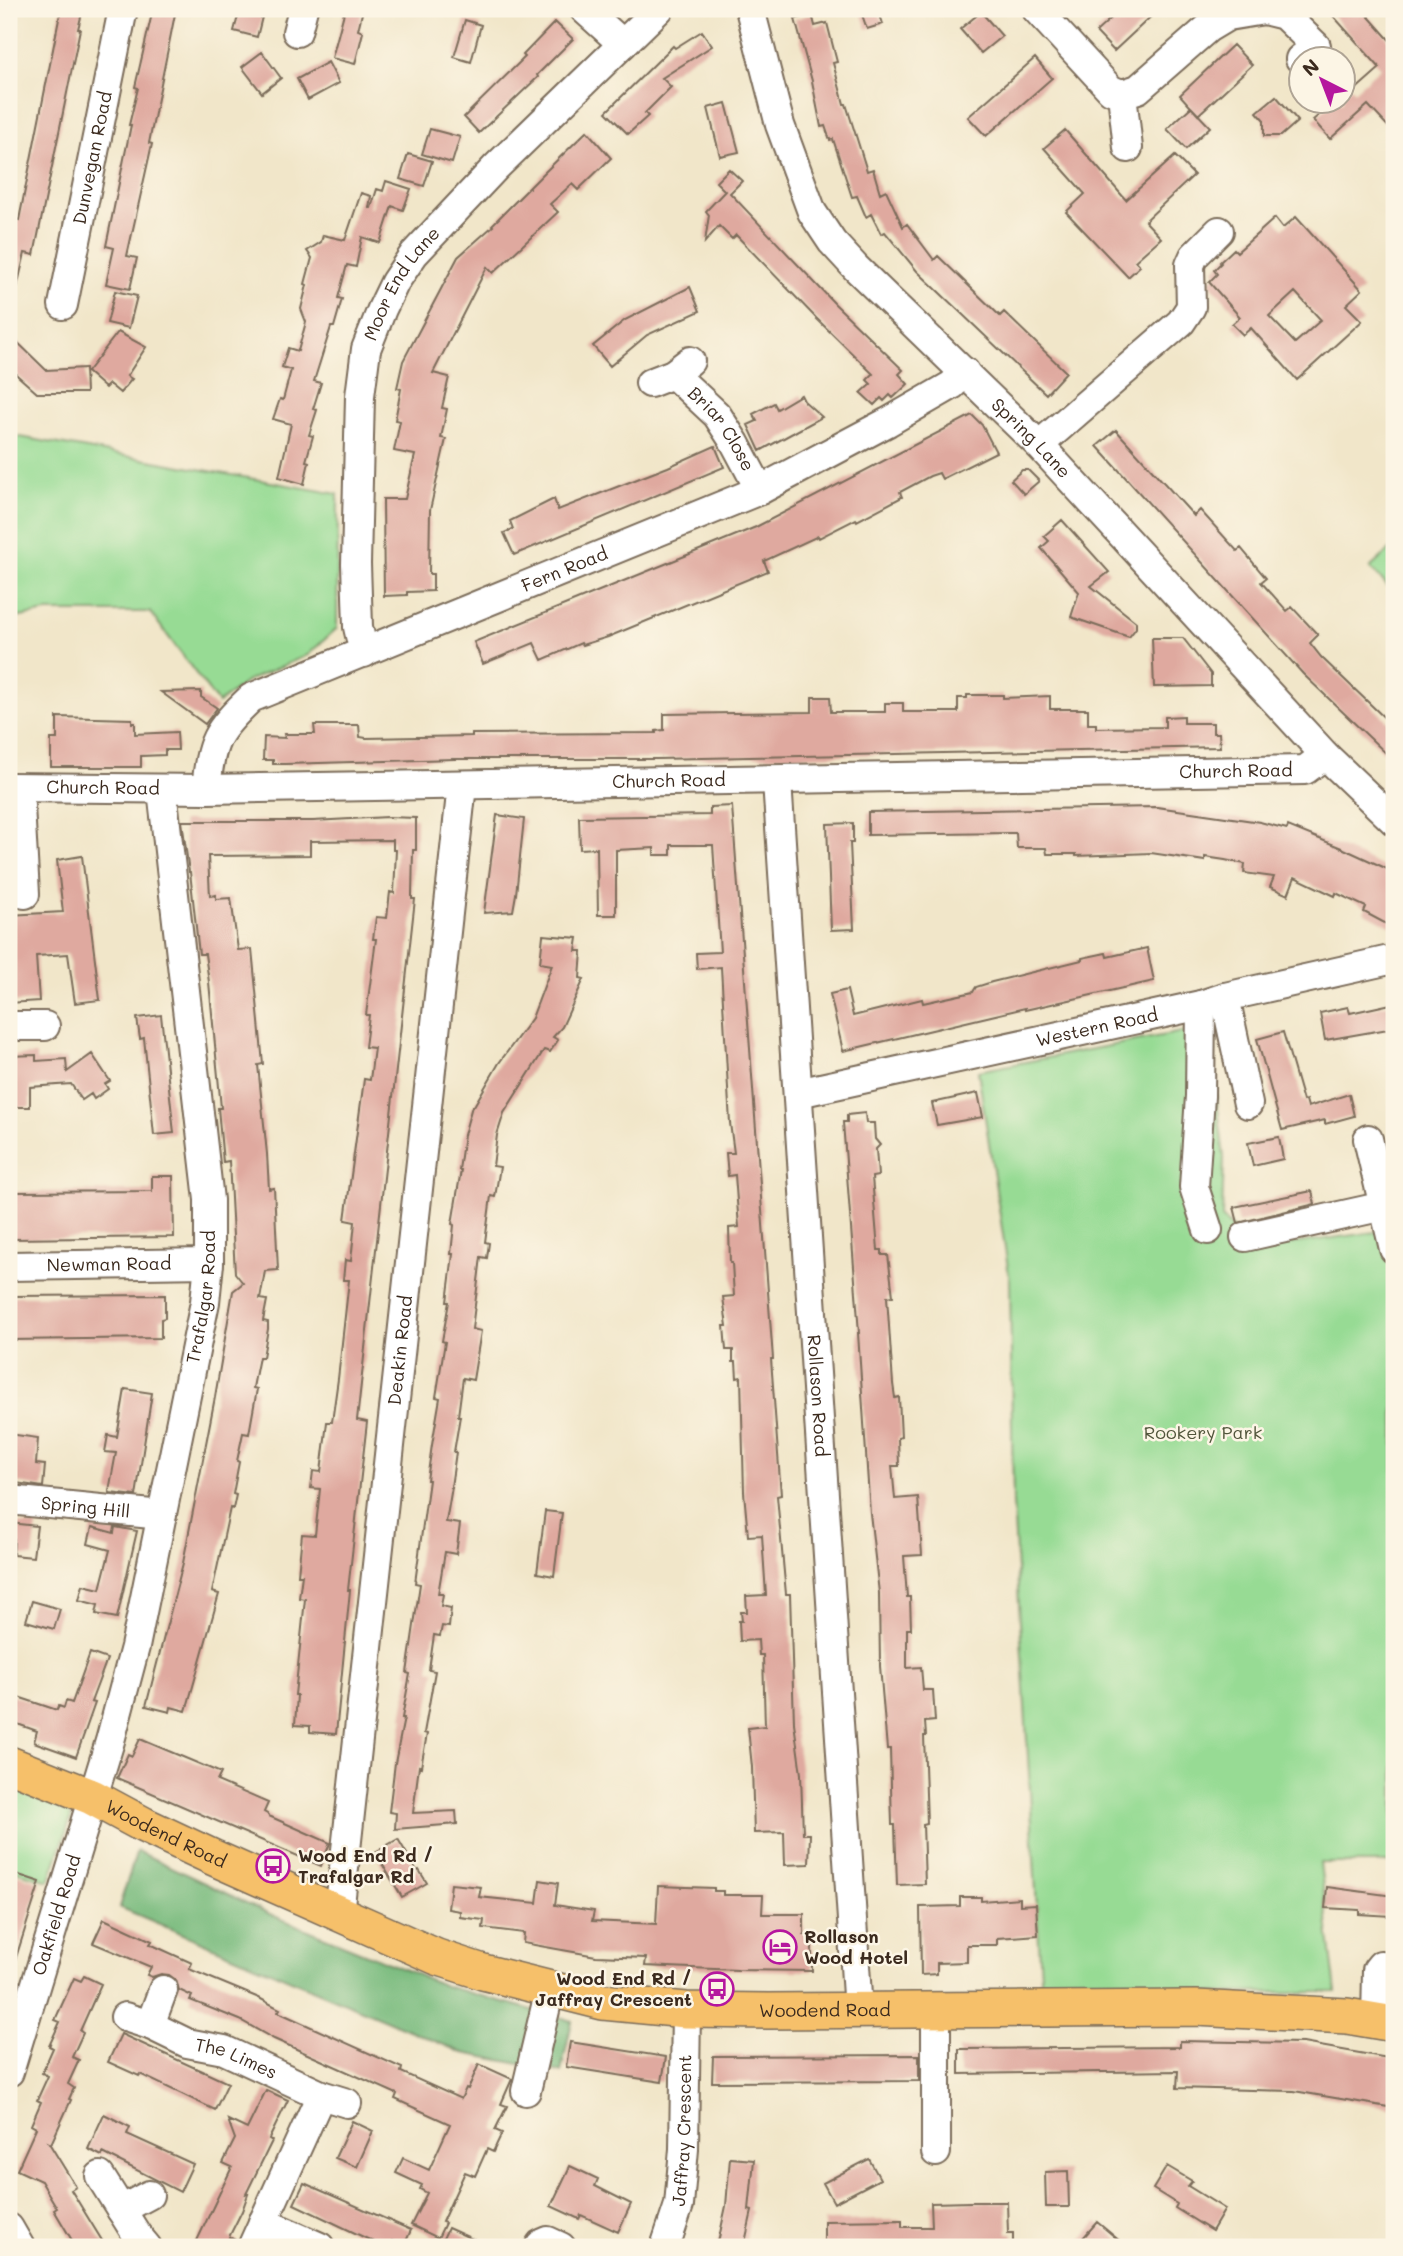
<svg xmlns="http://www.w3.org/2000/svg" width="1403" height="2256" viewBox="0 0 1403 2256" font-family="Mali,sans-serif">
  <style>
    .green { fill: #97db94; stroke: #698259; stroke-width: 2 }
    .forest { fill: #79bb7e; stroke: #5a724e; stroke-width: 2 }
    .building { fill: #dfa99f; fill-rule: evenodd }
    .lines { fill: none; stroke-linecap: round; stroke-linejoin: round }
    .minor-casing { stroke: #7b6c5a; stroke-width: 32 }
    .major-casing { stroke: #7b6c5a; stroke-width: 38 }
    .minor { stroke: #fff; stroke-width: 28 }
    .major { stroke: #f6c06b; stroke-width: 35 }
    .labels { text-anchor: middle; stroke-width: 5; stroke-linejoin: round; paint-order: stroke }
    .street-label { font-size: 18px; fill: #3b2a1e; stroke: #fcf5e5 }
    .park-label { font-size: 18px; fill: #52563c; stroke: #fcf5e5 }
    .poi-label { font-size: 18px; font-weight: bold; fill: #3b2a1e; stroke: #fcf5e5; text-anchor: start }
  </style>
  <rect width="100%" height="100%" fill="#fcf5e5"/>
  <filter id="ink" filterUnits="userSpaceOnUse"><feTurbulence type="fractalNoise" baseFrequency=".0143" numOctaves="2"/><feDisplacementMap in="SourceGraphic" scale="14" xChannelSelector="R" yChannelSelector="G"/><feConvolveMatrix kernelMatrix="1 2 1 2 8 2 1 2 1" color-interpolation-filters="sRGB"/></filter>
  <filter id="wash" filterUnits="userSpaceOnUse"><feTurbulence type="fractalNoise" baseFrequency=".00686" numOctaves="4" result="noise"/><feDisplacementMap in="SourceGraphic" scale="28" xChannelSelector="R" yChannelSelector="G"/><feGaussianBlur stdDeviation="1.57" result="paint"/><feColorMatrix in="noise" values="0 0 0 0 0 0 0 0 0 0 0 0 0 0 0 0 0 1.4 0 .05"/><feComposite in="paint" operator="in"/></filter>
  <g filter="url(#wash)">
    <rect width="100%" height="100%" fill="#f1e6c9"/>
    <path class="green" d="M9 435 338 494 337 628 308 655 249 680 218 703 150 612H47L9 619Z
      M1394 546V592L1370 568Z
      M1208 1027 1224 1157 1222 1218 1255 1249 1382 1231 1394 1260V1863H1320L1336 1992 1042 1994 1013 1503 1010 1281 978 1071Z
      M9 1780 68 1801 71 1818 49 1881 9 1869Z"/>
    <path class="forest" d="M137 1851 274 1916 445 1986 572 2021 561 2072 463 2053 119 1907Z"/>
    <g id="blocks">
      <path class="building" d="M61 9H83L78 29H80L34 255 25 253 15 296 9 295V239L13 219 19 220Z
        M153 9H176L149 143 152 144 127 256 137 258 130 289 106 284 114 248 106 246 131 125H129L138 88 135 87Z
        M240 9H264L257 37 234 31Z
        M345 9H363L358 30 363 32 355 64 332 58Z
        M860 9H878L883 24 867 29Z
        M1121 9H1159L1114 51 1096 32Z
        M1327 9H1362L1394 45V133L1368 105 1330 139 1313 120 1334 102H1343V94L1351 87 1354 91 1380 68Z
        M981 12 1002 36 981 53 960 29Z
        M812 14 815 26 827 23 837 62 833 63 844 104H846L867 171 873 169 880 193 886 190 903 227 907 224 934 260 938 256 1000 316 1004 312 1066 372 1046 394 917 271 885 232 881 234 871 214 866 217 857 196 852 197 833 139 830 140 825 126 821 127 812 81 795 19Z
        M465 20 481 25 471 62 454 57Z
        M555 22 573 39 537 75 538 77 479 133 464 117 525 57 523 55Z
        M702 31 712 46 662 78 671 87 645 113 648 116 628 134 606 112 673 46 675 48Z
        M1233 45 1252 65 1198 115 1180 95Z
        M262 52 281 78 262 93 242 67Z
        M1035 58 1052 78 986 136 968 117Z
        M328 62 339 83 308 100 297 79Z
        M1276 96 1298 121 1281 136H1264V120L1257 112Z
        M726 103 739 152 720 156 708 108Z
        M1191 107 1210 127 1186 149 1167 129Z
        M430 129 460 137 452 163 422 154Z
        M1065 130 1126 200 1175 156 1194 175 1145 221 1161 238 1135 261 1140 266 1128 277 1066 212 1085 194 1044 148Z
        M587 131 611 158 578 190 572 184 550 204 558 212 493 273 487 267 433 373 449 377 442 408 447 409 441 438 446 439 430 510 429 574H433V591L407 592V595L384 596 383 499H405L415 455 394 451 400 421 395 420 401 389 397 388 403 361 458 257 493 226 492 225 545 172Z
        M408 154 432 161 424 186 400 179Z
        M729 169 742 181 730 193 835 304 903 370 899 374 908 384 893 398 890 395 884 401 881 398 874 405 861 393 871 384 867 380 873 374 816 318 736 235 732 239 719 226 705 242 709 215 706 211 725 191 716 182Z
        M386 181 411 189 403 210 392 206 380 243 362 237 356 267 347 265 338 298 342 299 334 327H331L314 381 321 383 313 409 317 410 309 435 313 436 306 461 309 462 304 484 279 477 291 424 273 419 280 399 283 400 291 370 282 367 288 348 298 351 306 322 301 309 307 285 305 284 312 258 307 251 321 242 323 235 345 240 361 193 371 196 369 208H371L377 189 383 191Z
        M1296 217 1362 290 1346 305 1362 321 1297 380 1251 328 1243 335 1232 324 1240 317 1209 282 1217 274 1214 270 1221 263 1220 262 1234 249 1237 252 1275 218 1283 228ZM1295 292 1321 320 1295 343 1269 316Z
        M690 287 700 311 647 335 610 366 593 346 625 320Z
        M115 291 137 296 129 328 107 323Z
        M118 332 146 347 127 376 132 379 120 393 109 384 105 388 87 372Z
        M9 334 46 370 85 368 86 393H37L9 368Z
        M801 395 804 401 822 417 760 451 748 425 757 421 753 414 774 403 777 409Z
        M972 415 982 425 996 452 942 479 939 473 930 476 900 492 902 497 857 521 856 519 819 538 818 536 764 561 768 571 608 637 582 645 581 643 542 660 534 643 483 664 474 642 756 527Z
        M1116 430 1194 516 1200 510 1237 551 1241 548 1266 578 1261 582 1287 611 1292 607 1318 635 1310 643 1321 657 1394 727V761L1303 674 1097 446Z
        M715 446 724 467 514 555 504 533 513 529 510 521 554 499 558 510 668 467Z
        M1022 470H1028L1039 481 1024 494 1011 480Z
        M1062 520 1109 572 1091 586 1136 622V628L1129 637 1071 617 1079 592 1041 548 1049 541 1044 536Z
        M1152 638H1183L1211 674V686L1154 687Z
        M201 691V697L217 708 205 724 161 692Z
        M967 695H1003V698L1050 696V709H1088V724H1096V728L1165 727V717L1184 716V723H1213V733H1219L1220 747 657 759H454L285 764H273V760H263L264 737 285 738 284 734H315L314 725H359L360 737 366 738 472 736V734L656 733V731L664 730V714L812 712V697H830L831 712H885V703H903V712H958V698H967Z
        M57 717 132 719V723H135V734L177 732 178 750H165V755L141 756V767H51V739H57Z
        M732 806 773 1359H771L781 1495 777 1496 786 1594H790L794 1723 801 1774 803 1834H810L809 1864 785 1865 784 1832 754 1833 752 1767 748 1728 765 1726 763 1655H759L758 1640 740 1641 739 1621H742L741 1612H747L746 1596 766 1595 762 1535 748 1536 744 1492 741 1377 737 1378 736 1362H733V1350H726L724 1326H727L723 1297 734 1296 732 1263H730L729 1228 739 1227 735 1175 728 1176 726 1153H734L730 1123 721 967 697 969 696 953 720 952 713 845H671V855H654V848L616 850V915H598L597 848 580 849 579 817 710 815V807Z
        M1157 807 1260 822 1287 829 1288 826 1344 849 1394 872V928L1364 912 1366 907 1336 893 1335 896 1295 877 1288 895 1270 887 1274 877 1244 873 1245 864 1225 860 1205 857V861L1151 853 1076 856V854H1047L1046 848H1017L1016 833H1010L868 835V812Z
        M497 815 524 819 516 894 513 911 484 913Z
        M388 817 416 818V850H413L412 895V899H415L357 1420 367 1422 348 1590H350L336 1734 310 1732V1726L295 1725 297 1695H295L305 1599 299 1598 302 1575H298L302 1534 315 1535 320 1489 311 1488 313 1471 321 1472 327 1422H332L338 1379 349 1280H343L345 1260 351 1261 355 1222 345 1220 363 1087 364 1079 370 1080 374 1048 365 1047 369 1015H366L376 939H373L376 917 387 918 390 892 394 893 396 850H393V840L310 841V855L208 856 210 896 216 895V899L231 898 238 950 252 949 263 1064 258 1065 267 1154 269 1189 274 1188 278 1270 265 1271 260 1299 267 1300 263 1321 268 1322V1329L263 1357H259L256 1372 253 1388 257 1389 249 1434 243 1433 237 1461 239 1462 233 1494 236 1495 233 1509 230 1508 212 1592 219 1594 186 1711 171 1707 170 1712 146 1706 183 1563 215 1397 233 1291 243 1283 235 1273 229 1161 223 1162 218 1108H221L209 982 205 954H199L190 872H189L182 821H313Z
        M853 823V843H850L854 929 831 930 827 824Z
        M82 856 100 1000 75 1003 68 954 36 956 39 1001 9 1003V915L63 912 57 860Z
        M543 935 578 938 576 951H582L580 978 584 979 562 1027 553 1037 558 1040 550 1052 544 1050 504 1113 497 1135 493 1166 500 1167 495 1197 491 1196 485 1242 489 1243 487 1258 481 1257 472 1329 481 1331 473 1380 463 1378 458 1416H460L454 1452H456L451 1487H452L446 1522 460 1524 456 1554 445 1552 438 1594H443L441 1606 451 1608 449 1627 442 1626 440 1636 434 1635 429 1670 435 1671 424 1733 427 1734 421 1767 419 1766 413 1813 456 1811 457 1824 395 1829 396 1813 389 1812 395 1763 404 1718H402L410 1674 407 1673 420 1584 415 1583 429 1480H427L432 1445 440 1398 436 1397 445 1342 442 1341 449 1302H447L453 1254H451L454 1225 452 1224 461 1170H459L464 1135 472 1106H474L499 1063 532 1018 552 965 540 963Z
        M1147 948 1154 981 1025 1010V1008L843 1051 830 994 847 990 853 1016 922 999 923 1003 973 992 976 987 992 982 1082 960V958L1106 953 1107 957Z
        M1391 1004 1394 1028 1325 1040 1320 1013 1348 1007 1350 1013Z
        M161 1015 174 1133 154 1135 144 1038 140 1039 137 1018Z
        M1283 1032 1303 1101 1306 1100 1308 1107 1349 1094 1354 1116 1325 1124V1120L1282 1130 1257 1039Z
        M92 1054 110 1081 105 1084 108 1089 94 1099 91 1094 82 1100 71 1084 30 1087V1107H11L9 1056 36 1055V1061L66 1059 67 1072Z
        M978 1093 983 1117 937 1125 932 1103Z
        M865 1113 866 1123H874L875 1139 880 1145 876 1149 878 1176 872 1177 878 1250H882V1255H888L893 1296 887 1297 893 1384 895 1398 899 1397 901 1437 898 1438 899 1466H892L895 1499 918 1497 922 1555 904 1556 907 1597H910L911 1629H907V1668L921 1667 923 1690H933L935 1721 925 1722 926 1736H924L927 1823 923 1824 925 1884 897 1885 895 1825H892L890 1749H887L880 1666 879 1593 870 1513 858 1333H859L843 1122H847V1115Z
        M1279 1137 1283 1159 1253 1166 1248 1143Z
        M152 1176H173L174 1237 9 1239V1215H13V1192L152 1191Z
        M1312 1191 1315 1204 1238 1223 1234 1207Z
        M165 1295V1318L161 1319V1338L9 1340V1296Z
        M125 1389 152 1393 136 1496 110 1493 109 1491 116 1453 105 1452 108 1435 117 1437Z
        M9 1434 38 1438 36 1464 45 1465 43 1487 9 1482Z
        M545 1511 562 1513 554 1576 537 1573Z
        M9 1523 37 1526 33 1557 13 1555 14 1540H9Z
        M92 1527 114 1533 115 1527 137 1531 117 1618 96 1614 98 1605 79 1600 83 1585 100 1589 110 1550 88 1544Z
        M32 1601 60 1609 54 1629 26 1621Z
        M90 1653 107 1659 91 1702 95 1703 76 1757 34 1742 37 1731 9 1721V1694L57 1710 59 1706 64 1708 66 1701 72 1703Z
        M140 1739 221 1773 217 1781 268 1803 264 1812 269 1815V1816L330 1843 321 1866 117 1778 128 1754 132 1756Z
        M398 1839 417 1871 419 1870 427 1883 402 1897 375 1852Z
        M16 1874 40 1882 12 1970H9V1878L14 1880Z
        M540 1880 558 1883 555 1905 594 1911 592 1921 656 1924 658 1886 714 1888V1891H723V1895H763L762 1914H804V1935H812V1971L738 1970 645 1966 646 1958 596 1956 523 1943 524 1933 483 1928 484 1920 460 1917V1911L448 1909 451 1884 481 1887 479 1897 537 1903Z
        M1327 1887 1394 1896 1391 1916 1359 1914V1910L1325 1908Z
        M960 1897H981V1901L1020 1898V1905L1036 1904 1038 1935 997 1938V1945H967V1962L937 1963V1974L921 1975 920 1907 960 1906Z
        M104 1919 152 1941 150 1944 192 1963 189 1969 259 1998 280 2009 278 2012 402 2068 401 2072 461 2099 466 2088 468 2089 479 2064 512 2079 501 2104 507 2106 495 2130 502 2133 493 2152 487 2149 475 2176 465 2172 442 2222 445 2223 438 2238 411 2225 427 2193 420 2189 422 2185 396 2173 403 2158 429 2170 450 2124 395 2099 397 2094 274 2039 240 2020 190 2000 192 1996 179 1990 176 1980 169 1975 161 1974 152 1977 147 1975 151 1967 93 1943Z
        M84 1976 101 1984 80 2031 83 2033 72 2057 79 2060 68 2084 74 2088 69 2099 71 2100 51 2144 49 2143 76 2187 71 2190 106 2247H76L54 2210 57 2208 41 2181 17 2170 36 2128 31 2125 41 2102 37 2100 48 2076 42 2073 53 2048 49 2046 60 2022 55 2020 74 1978 81 1981Z
        M121 2034 228 2083 215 2110 140 2074 139 2076 108 2062Z
        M1180 2041 1303 2043 1394 2059V2108L1294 2091 1177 2088 1178 2071 959 2074V2049L1180 2047Z
        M570 2042 666 2057 662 2082 566 2067Z
        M919 2055V2081L712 2082 713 2056Z
        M266 2090 288 2100 269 2139 272 2141 246 2194H248L242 2211 229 2237 237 2241 236 2247H194L232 2167 223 2163 235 2139 228 2120 247 2129Z
        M104 2114 130 2127 127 2134 193 2164 180 2192 103 2153 102 2156 88 2149Z
        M352 2121 373 2131 357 2167 335 2158Z
        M730 2158 754 2160 749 2210 752 2211 744 2247H717L726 2206Z
        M869 2159 880 2179 834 2203 823 2183Z
        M570 2166 598 2179 595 2186 631 2204 618 2232 581 2215 579 2219 551 2206Z
        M1167 2166 1192 2181 1188 2186 1225 2209 1212 2231 1175 2208 1177 2204 1153 2189Z
        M1068 2171 1069 2207H1046L1045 2172Z
        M304 2183 411 2230 404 2246 392 2241 389 2247H371L374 2242 294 2204Z
        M971 2202H1007L1008 2233H1013V2247H824V2221L902 2220V2227H932L931 2203Z
        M1097 2222 1127 2247H1075Z
        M448 2228 490 2247H439Z"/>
    </g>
  </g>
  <g filter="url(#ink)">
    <use href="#blocks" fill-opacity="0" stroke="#7b6c5a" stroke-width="2"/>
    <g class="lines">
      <defs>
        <g id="minor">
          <path d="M584 9 623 44"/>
          <path id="s1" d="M750 9 780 125 812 212 832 242 856 268 1039 445 1325 755 1394 821"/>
          <path d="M1036 9 1111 90 1122 94 1128 148"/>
          <path d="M297 32 303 9"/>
          <path d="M1122 94 1138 89 1208 28 1228 16 1264 10 1284 15 1316 46 1300 59"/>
          <path id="s2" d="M63 305 123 9"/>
          <path id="s3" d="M673 374 717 415 735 443 760 490"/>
          <path d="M650 383 673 374 690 361"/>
          <path d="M1039 445 1181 322 1191 307 1190 265 1194 256 1219 231"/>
          <path id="s4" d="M364 653 358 627 356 564 360 396 366 349 382 309 395 282 414 254 496 167 659 9"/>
          <path id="s5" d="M777 781 858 2011"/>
          <path id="s6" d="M9 787 206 789 1305 770 1325 755"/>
          <path d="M19 788 25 894"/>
          <path id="s7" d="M206 789C211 741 215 732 251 698L760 490 888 422 952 385 965 372"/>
          <path d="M1225 997 1248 1104"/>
          <path d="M1201 1005 1200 1096 1194 1187 1208 1230"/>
          <path d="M9 1026H45"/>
          <path id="s8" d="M798 1093 1201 1005 1225 997 1394 959"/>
          <path d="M1368 1139 1394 1249"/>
          <path d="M1245 1237 1384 1206"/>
          <path id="s9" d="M9 1266 209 1263"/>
          <path id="s10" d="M9 1500 162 1515"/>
          <path id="s11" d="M339 1914 462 785"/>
          <path id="s12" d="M125 2017 150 2025 187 2043 224 2050 321 2095 347 2103"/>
          <path d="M1376 2021 1377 1970 1381 1965 1394 1968"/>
          <path d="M150 2025 163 1990"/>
          <path id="s13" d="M9 2072 110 1741 135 1647 205 1302 209 1263V1200L162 790"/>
          <path d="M526 2091 550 1989"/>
          <path d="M936 2152V2010"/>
          <path d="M100 2176 137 2235 147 2247"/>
          <path d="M121 2210 149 2195"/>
          <path d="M263 2222 320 2247"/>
          <path d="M9 2228 20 2247"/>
          <path d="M252 2247 321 2095"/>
          <path d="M539 2247 541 2244 548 2241 561 2247"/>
          <path id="s14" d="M665 2247 679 2205 684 2149 686 2010"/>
        </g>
        <g id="major">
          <path id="s15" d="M9 1764 92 1797 144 1825 212 1857 437 1957 483 1972 603 2002 686 2010 768 2011 1196 2008 1347 2016 1394 2024"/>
        </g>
      </defs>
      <use href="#minor" class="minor-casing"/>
      <use href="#major" class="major-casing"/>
      <use href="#minor" class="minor"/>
      <use href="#major" class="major"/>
    </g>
  </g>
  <defs>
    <symbol id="bus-ring" viewBox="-11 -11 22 22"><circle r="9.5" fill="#fcf5e5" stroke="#b5179e" stroke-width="1.5"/><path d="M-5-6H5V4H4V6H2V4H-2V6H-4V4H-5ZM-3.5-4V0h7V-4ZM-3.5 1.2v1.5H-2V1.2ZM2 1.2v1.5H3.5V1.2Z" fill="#b5179e"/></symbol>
    <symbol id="hotel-ring" viewBox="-11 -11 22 22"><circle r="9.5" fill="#fcf5e5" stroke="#b5179e" stroke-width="1.5"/><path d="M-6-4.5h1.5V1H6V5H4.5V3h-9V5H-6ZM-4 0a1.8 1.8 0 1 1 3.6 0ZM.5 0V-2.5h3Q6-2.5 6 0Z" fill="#b5179e"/></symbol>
  </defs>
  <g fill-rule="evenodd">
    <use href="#bus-ring" x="254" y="1847" width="38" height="38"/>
    <use href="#hotel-ring" x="761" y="1928" width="38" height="38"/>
    <use href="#bus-ring" x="698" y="1970" width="38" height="38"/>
  </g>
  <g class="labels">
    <g class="street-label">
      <text dy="6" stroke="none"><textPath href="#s2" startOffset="150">Dunvegan Road</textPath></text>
      <text dy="6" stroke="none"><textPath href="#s4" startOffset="380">Moor End Lane</textPath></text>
      <text dy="6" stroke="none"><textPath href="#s3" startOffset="74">Briar Close</textPath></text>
      <text dy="6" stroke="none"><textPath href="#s1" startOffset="528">Spring Lane</textPath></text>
      <text dy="6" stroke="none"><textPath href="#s7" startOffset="444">Fern Road</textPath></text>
      <text dy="6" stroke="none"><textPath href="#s6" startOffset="1227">Church Road</textPath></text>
      <text dy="6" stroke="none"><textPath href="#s6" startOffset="660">Church Road</textPath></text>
      <text dy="6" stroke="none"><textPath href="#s6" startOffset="94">Church Road</textPath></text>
      <text dy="6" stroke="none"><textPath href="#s8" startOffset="306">Western Road</textPath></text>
      <text dy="6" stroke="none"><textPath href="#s9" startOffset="100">Newman Road</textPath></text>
      <text dy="6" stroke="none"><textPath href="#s13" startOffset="800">Trafalgar Road</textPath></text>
      <text dy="6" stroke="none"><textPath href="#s11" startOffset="567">Deakin Road</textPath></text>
      <text dy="6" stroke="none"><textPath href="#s5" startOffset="616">Rollason Road</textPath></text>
      <text dy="6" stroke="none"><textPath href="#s10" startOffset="77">Spring Hill</textPath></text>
      <text dy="6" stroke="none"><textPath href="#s15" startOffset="172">Woodend Road</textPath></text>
      <text dy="6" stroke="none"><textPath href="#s13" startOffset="164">Oakfield Road</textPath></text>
      <text dy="6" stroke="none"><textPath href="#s15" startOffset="864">Woodend Road</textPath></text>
      <text dy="6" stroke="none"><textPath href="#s12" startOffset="119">The Limes</textPath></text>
      <text dy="6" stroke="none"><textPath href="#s14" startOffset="119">Jaffray Crescent</textPath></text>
    </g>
    <g class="park-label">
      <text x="1203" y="1439">Rookery Park</text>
    </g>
    <g class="poi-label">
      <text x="298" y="1862">Wood End Rd /<tspan x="298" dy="21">Trafalgar Rd</tspan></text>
      <text x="804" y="1943">Rollason<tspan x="804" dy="21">Wood Hotel</tspan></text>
      <text x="692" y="1985" text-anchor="end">Wood End Rd /<tspan x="692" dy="21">Jaffray Crescent</tspan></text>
    </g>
  </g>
  <rect width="1403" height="2256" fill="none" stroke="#fcf5e5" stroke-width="35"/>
  <g transform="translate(1322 80) rotate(318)"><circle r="33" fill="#fcf5e5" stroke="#afa495" stroke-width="2"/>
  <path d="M0-5L12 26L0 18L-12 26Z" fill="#b5179e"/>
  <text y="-10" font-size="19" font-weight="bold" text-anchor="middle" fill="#3b2a1e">N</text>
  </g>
</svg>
